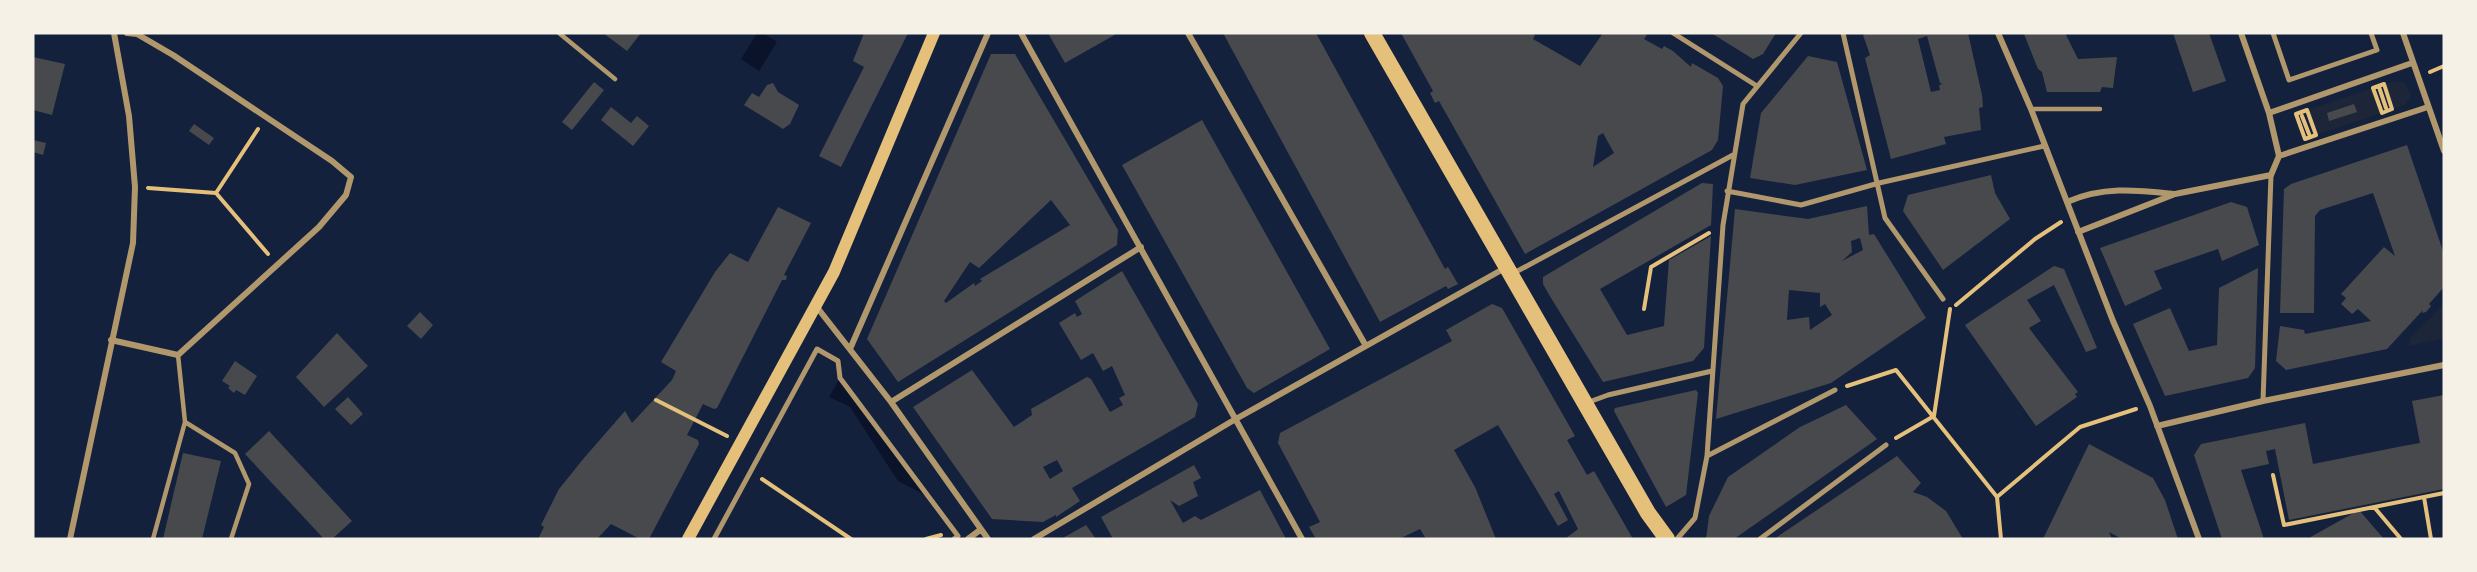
<svg xmlns="http://www.w3.org/2000/svg" width="2477" height="572" viewBox="0 0 2477 572" font-family="Signika,sans-serif">
  <style>
    .green { fill: #1d2539 }
    .water { fill: #0b132b }
    .building { fill: #48494c; fill-rule: evenodd }
    .lines { fill: none; stroke-linecap: round; stroke-linejoin: round }
    .path { stroke: #e5c07b; stroke-width: 4 }
    .service { stroke: #b1986c; stroke-width: 4.5 }
    .pedestrian { stroke: #b1986c; stroke-width: 5 }
    .minor { stroke: #b1986c; stroke-width: 6 }
    .secondary { stroke: #e5c07b; stroke-width: 12 }
    .trunk { stroke: #e5c07b; stroke-width: 16 }
  </style>
  <rect width="100%" height="100%" fill="#14213d"/>
  <path class="green" d="M2395 81 2405 83 2411 95 2405 105 2392 109 2384 84Z
    M2373 88 2382 113 2316 135 2307 110Z
    M2444 304V338L2409 346 2410 338Z"/>
  <path class="water" d="M757 33H763L777 42 759 71 741 59Z
    M840 378 925 495 898 481 850 407 829 397Z"/>
  <path class="building" d="M603 33H641L627 51Z
    M864 33H908L841 167 819 156 864 67 853 61Z
    M1048 33H1118L1065 63Z
    M1223 33H1316L1445 269 1448 267 1458 284 1448 289 1446 286 1380 322Z
    M1401 33H1531L1535 35 1533 39 1580 66 1603 33H1643L1647 35 1644 39 1662 49 1664 46 1673 51 1691 67 1692 63 1718 78 1723 86 1718 140 1712 150 1525 254 1439 101 1435 103 1430 93 1433 91ZM1603 133 1614 153 1593 167 1598 136Z
    M1711 33H1776L1763 54 1753 59Z
    M1865 33H1968L1982 95 1983 107 1979 108 1981 130 1944 137 1946 144 1891 159 1865 58 1870 55 1863 35ZM1927 36 1940 83 1943 84 1939 85 1940 90 1931 92 1918 39Z
    M2028 33H2065L2078 59 2117 57 2113 88 2102 87 2100 92H2047L2042 72 2038 69 2024 34Z
    M2173 33H2209L2226 81 2193 92Z
    M991 54H1015L1118 230 1117 245 898 382 867 339ZM1051 200 1070 225 980 279 982 281 975 286 974 283 946 303 944 301 970 262 979 268Z
    M1808 56 1837 62 1867 170 1795 185 1750 178 1761 113Z
    M33 57 65 64 52 115 33 110Z
    M594 82 604 90 572 130 562 122Z
    M773 83 778 92 799 105 790 124 783 129 744 105 752 93 759 97 767 85Z
    M2354 104 2357 112 2329 121 2327 113Z
    M611 107 631 123 637 116 649 126 633 146 601 120Z
    M1202 120 1330 349 1254 393 1247 388 1122 165Z
    M194 124 214 138 209 145 189 131Z
    M33 140 46 143 43 155 33 152Z
    M2407 145 2444 254V287L2429 304 2431 306 2426 312 2422 313 2423 310 2387 349 2286 370 2276 361 2280 326 2304 330 2305 334 2371 321 2358 309 2352 314 2341 304 2346 298 2341 294 2384 247 2395 256 2373 193 2320 210 2315 216 2314 313H2280L2284 189 2291 184Z
    M1991 175 1995 193 2010 219 1943 270 1903 211 1908 195Z
    M1702 183 1713 184 1711 225 1600 289 1627 335 1664 326 1669 260 1711 236 1704 348 1693 361 1603 382 1551 298 1543 284V277Z
    M2231 202 2247 207 2259 245 2222 261 2218 249 2154 271 2162 289 2125 306 2100 248Z
    M1867 206 1869 235 1874 234 1926 318 1831 383 1716 419 1735 209 1808 219ZM1860 238 1863 250 1842 261 1852 252 1851 241ZM1789 290 1820 293V307L1825 304 1832 315 1810 330 1809 317 1787 320Z
    M778 207 811 223 784 275 787 276 786 280H782L717 408 714 409 703 404 687 435 698 440 699 444 649 539H640L611 524 597 539H538L544 527 541 525 559 489 584 458 625 411 632 423 672 380 676 371 661 362 715 272 730 253 748 262Z
    M2054 266 2064 269 2097 348 2086 352 2054 285 2027 300 2041 321 2029 328 2078 392 2075 394 2077 397 2036 426 1965 325Z
    M2258 268 2255 368 2248 378 2165 396 2133 324 2170 308 2189 351 2217 345 2219 288Z
    M1122 271 1198 404 1195 417 1072 488 1080 501 1056 517V515L1043 522 992 519 913 407 972 370 1014 427 1032 415 1031 409 1087 377 1091 379 1110 412 1123 405 1119 398 1125 395 1112 366 1103 371 1093 353 1081 360 1059 323 1075 313 1077 317 1082 314 1075 301ZM1057 460 1063 471 1050 479 1043 467Z
    M1492 304 1502 308 1575 436 1567 440 1587 475 1594 471 1633 539H1565L1578 529 1559 491 1554 494 1568 520 1558 526 1498 425 1454 450 1475 487 1496 539H1426L1420 529 1399 539H1316L1309 527 1320 522 1278 443 1280 433 1452 341 1446 330Z
    M420 312 433 325 421 339 407 326Z
    M337 333 368 366 324 407 296 377Z
    M235 361 257 376 245 395 236 390 234 393 228 388 230 386 222 381Z
    M1696 390 1698 393 1686 495 1666 507 1614 411 1615 408Z
    M2444 395V489L2289 520 2275 449 2266 451 2269 464 2241 470 2264 539H2222L2194 455 2201 444 2305 423 2313 464 2403 446 2420 443 2412 401Z
    M348 397 363 414 351 425 335 409Z
    M1846 405 1877 439 1734 539H1706L1709 516 1728 477 1800 427Z
    M269 431 352 521 332 539H324L245 454Z
    M2089 444 2153 478 2165 500 2178 539H2122L2109 532 2112 539H2043Z
    M183 453 221 461 202 539H163Z
    M1897 456 1921 483 1913 492 1927 497 1946 511 1963 539H1774Z
    M1194 465 1201 478 1193 482 1198 496 1179 506 1170 500 1183 523 1195 516 1201 520 1260 490 1286 539H1113L1101 517Z
    M2359 510 2384 539H2307Z
    M1086 525 1096 539H1061Z"/>
  <g class="lines">
    <path class="path" d="M2430 72 2444 66
      M2384 84 2392 109 2382 113 2373 88Z
      M2379 87 2386 108
      M2307 110 2316 135 2305 139 2296 114Z
      M2302 116 2309 134
      M148 188 216 193 268 254
      M216 193 258 129
      M1956 305 2035 239 2061 222
      M1644 309 1651 267 1709 233
      M1847 386 1896 370 1997 497 2001 539
      M656 400 727 436
      M1896 438 1934 416 1950 309
      M2273 475 2284 525 2444 493
      M762 479 851 539
      M1997 497 2080 427 2136 409
      M2424 497 2431 539
      M2374 507 2401 539
      M926 539 941 535"/>
    <path class="service" d="M559 33 615 79
      M2031 109H2100
      M178 355 185 422 235 453 249 484 231 539
      M153 539 185 422"/>
    <path class="pedestrian" d="M1673 33 1757 86
      M1843 33 1885 218 1943 299
      M2273 33 2289 80 2377 50 2371 33
      M1727 191 1801 205 1879 183 2044 146
      M1512 274 1733 155
      M2263 401 2271 175
      M1589 402 1608 395 1712 371
      M1707 456 1835 390
      M714 539 817 349 838 361 840 378 958 536 954 539
      M1677 539 1695 518 1707 456 1723 225 1743 104 1801 33
      M1760 539 1886 445"/>
    <path class="minor" d="M1021 33 1302 539
      M1188 33 1366 346
      M1998 33 2031 109 2113 321 2150 406 2199 539
      M2403 33 2444 151
      M2269 113 2412 63
      M2279 156 2428 107
      M2067 202C2103 186 2136 190 2175 194
      M2078 232 2175 194 2271 175 2279 156 2269 113 2241 33
      M816 306 891 402 988 539
      M111 340 178 355 319 227 346 195 351 177 332 161 173 55 137 34 127 33
      M850 349 988 33
      M891 402 1141 247
      M2157 426 2263 401 2444 365
      M70 539 133 243 135 187 129 116 114 33
      M968 539 980 530
      M1034 539 1234 420 1505 268"/>
    <path class="secondary" d="M688 539 834 272 934 33"/>
    <path class="trunk" d="M1372 33 1648 513 1667 539"/>
  </g>
  <rect width="2477" height="572" fill="none" stroke="#f6f1e7" stroke-width="69"/>
</svg>
